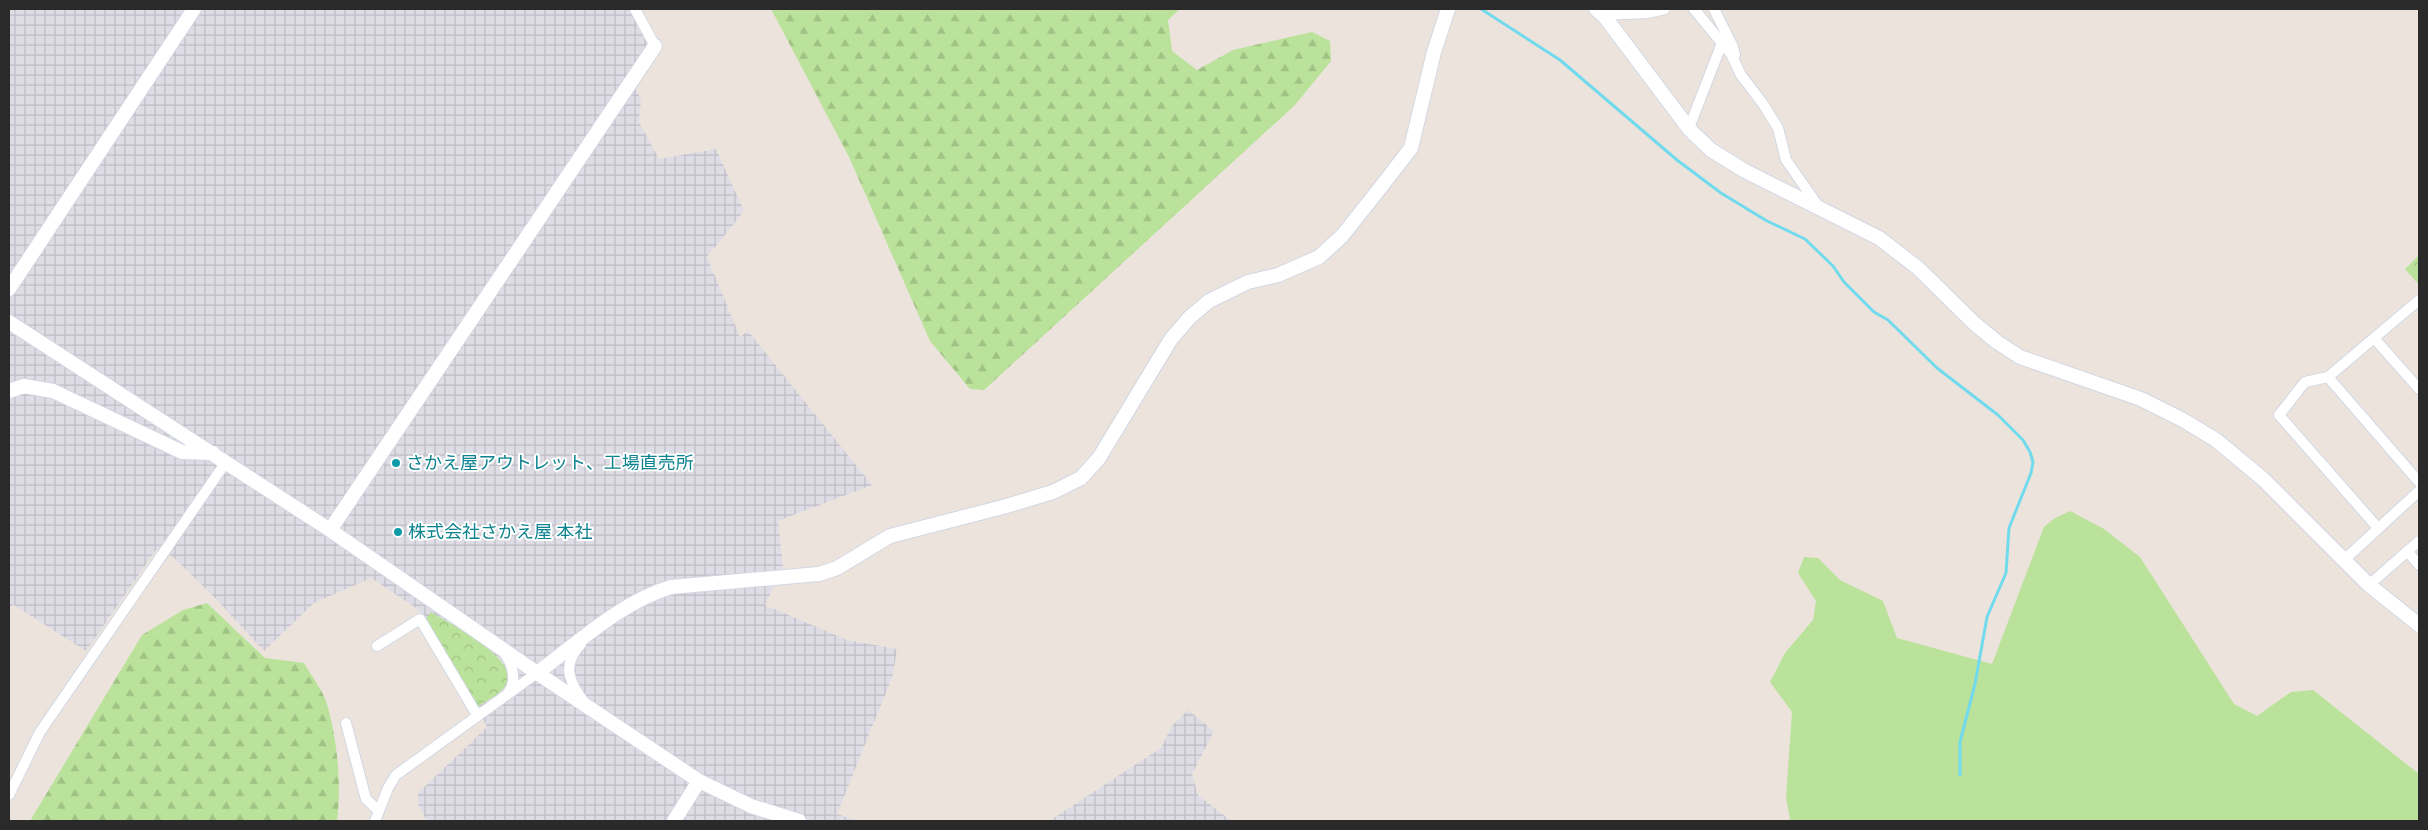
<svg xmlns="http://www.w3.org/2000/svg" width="2428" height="830" viewBox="0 0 2428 830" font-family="Rubik,'Noto Sans JP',sans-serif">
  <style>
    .industrial { fill: url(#industrial-grid) }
    .grass { fill: #bae29a }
    .forest { fill: url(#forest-firs) }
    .park { fill: url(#park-crowns) }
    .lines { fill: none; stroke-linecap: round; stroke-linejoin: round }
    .stream { stroke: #71daed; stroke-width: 3 }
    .street-casing { stroke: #d2d7e3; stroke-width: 12 }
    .secondary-casing { stroke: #d2d7e3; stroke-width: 16 }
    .street { stroke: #fff; stroke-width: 10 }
    .secondary { stroke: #fff; stroke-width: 14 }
    .culture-dot { fill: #0f9aa8; stroke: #fff; stroke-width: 2 }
    .labels { text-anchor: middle; stroke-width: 4; stroke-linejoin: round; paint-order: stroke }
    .culture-label { font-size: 18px; fill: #0d838f; stroke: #fff; text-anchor: start }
  </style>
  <defs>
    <pattern id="industrial-grid" width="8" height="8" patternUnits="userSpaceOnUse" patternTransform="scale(1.25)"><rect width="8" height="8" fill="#dedde5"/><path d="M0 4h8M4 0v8" fill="none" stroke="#bfbec5"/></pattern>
    <pattern id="forest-firs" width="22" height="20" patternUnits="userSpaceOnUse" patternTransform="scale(1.25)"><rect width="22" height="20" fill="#bae29a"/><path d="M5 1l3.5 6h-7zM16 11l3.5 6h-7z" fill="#a0c285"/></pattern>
    <pattern id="park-crowns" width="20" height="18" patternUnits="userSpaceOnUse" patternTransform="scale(1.25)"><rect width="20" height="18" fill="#bae29a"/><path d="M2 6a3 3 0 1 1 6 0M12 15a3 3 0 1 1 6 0" fill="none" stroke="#a0c285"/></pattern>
  </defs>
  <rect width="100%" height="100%" fill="#ece4dc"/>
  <path class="industrial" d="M9 9H632L651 44 629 76 641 99 639 122 659 159 716 149 744 211 707 257 740 337 748 331 872 485 778 521 783 567 765 605 847 640 897 649 893 675 837 814 858 821H427L418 804V793L487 727 477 707 419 610 371 578 314 603 264 651 216 599 173 557 158 547 86 651 14 605 9 607Z
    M1188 710 1214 731 1192 774 1198 795 1231 821H1049L1161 748 1172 726Z"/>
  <path class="grass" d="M2070 511 2104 529 2140 557 2234 704 2257 716 2291 692 2313 690 2419 774V821H1787L1790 819 1786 798 1792 712 1770 682 1785 653 1813 620 1816 601 1798 573 1804 557 1818 558 1840 580 1883 601 1897 638 1992 664 2044 527 2055 518Z"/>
  <path class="forest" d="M771 9H1180L1168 20 1172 51 1197 70 1233 50 1312 32 1330 41 1331 61 1295 105 984 390 970 389 930 341 849 157Z
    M207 603 265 658 304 663C311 675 321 688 326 701 337 736 342 785 337 821H30L142 635 183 610Z"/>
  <path class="park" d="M2419 255V285L2405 269Z
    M431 612C450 624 516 657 507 682 503 693 486 701 477 707L425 620Z"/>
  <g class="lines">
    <path class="stream" d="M1481 9 1560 60 1677 160 1721 193 1767 221 1805 239 1833 266 1844 282 1874 312 1888 320 1937 368 1998 415 2023 440 2030 452 2033 462 2031 473 2009 528 2006 573 1987 617 1975 684 1960 742V775"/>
    <defs>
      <path id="street" d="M635 9 655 46
        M1694 9 1731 54 1741 75 1763 104 1778 128 1786 160 1819 207
        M1714 9 1733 47 1735 55
        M1603 15 1647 13 1665 9
        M1689 128 1722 43
        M2374 338 2419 389
        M2328 377 2419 482
        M2378 528 2279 415 2305 382 2328 377 2419 300
        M2407 551 2419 565
        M2344 560 2419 491
        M2369 585 2419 541
        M581 644C562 664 568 681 584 702
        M377 646 420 619 477 715
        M503 651C512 663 518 680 508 693
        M346 723 366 799 379 811
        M9 795 40 732 226 462
        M375 821 388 788 396 775 537 673"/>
      <path id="secondary" d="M1596 9 1605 17 1690 130 1711 150 1745 171 1879 238 1918 268 1975 324 1997 342 2020 357 2141 399 2183 420 2216 440 2263 479 2369 585 2419 625
        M9 289 194 9
        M9 322 330 530 537 673 699 781 751 806 799 821
        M9 391 24 386 53 391 182 452 213 453
        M330 530 655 46
        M537 673C579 642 621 602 671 587L819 574 837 568 890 536 1003 507 1053 492 1081 478 1099 458 1171 339 1190 317 1209 301 1248 282 1278 275 1319 257 1342 236 1384 183 1411 148 1434 52 1448 9
        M674 821 699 781"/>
    </defs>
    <use href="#street" class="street-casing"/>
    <use href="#secondary" class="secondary-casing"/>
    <use href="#street" class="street"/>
    <use href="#secondary" class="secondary"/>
  </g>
  <g class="culture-dot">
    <circle cx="396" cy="463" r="5"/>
    <circle cx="398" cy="532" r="5"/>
  </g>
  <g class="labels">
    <g class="culture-label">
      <text x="406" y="469">さかえ屋アウトレット、工場直売所</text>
      <text x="408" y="538">株式会社さかえ屋 本社</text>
    </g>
  </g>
  <rect width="2428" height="830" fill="none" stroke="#2a2a2a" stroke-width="20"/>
</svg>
